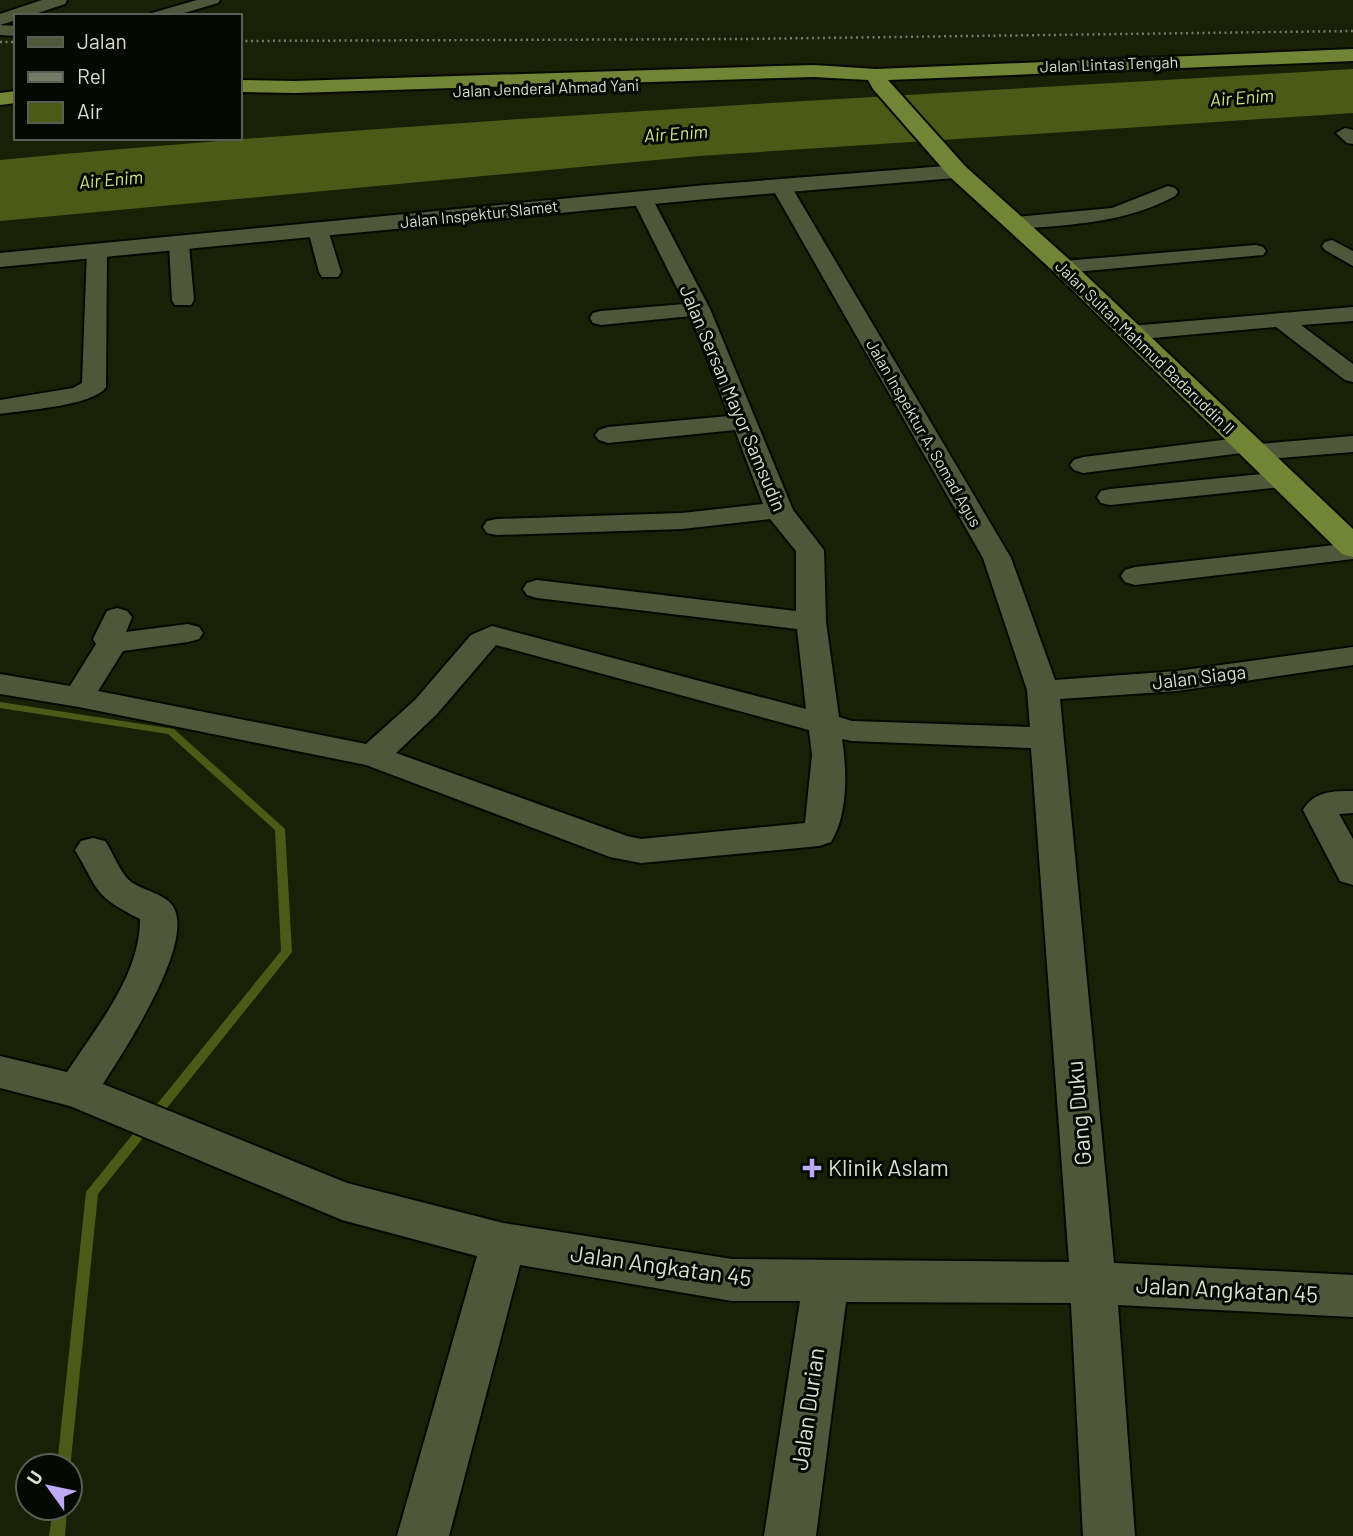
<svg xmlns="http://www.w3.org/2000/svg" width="1353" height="1536" viewBox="0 0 1353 1536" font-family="Barlow,sans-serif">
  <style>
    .water { fill: #4c5a17 }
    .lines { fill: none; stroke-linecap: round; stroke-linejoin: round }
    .stream { fill: #4c5a17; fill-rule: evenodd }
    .minor-casing { stroke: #050900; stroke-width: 4 }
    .tertiary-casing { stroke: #050900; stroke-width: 4 }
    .trunk-casing { stroke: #050900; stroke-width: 4 }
    .minor { fill: #4f573b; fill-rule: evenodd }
    .tertiary { fill: #4f573b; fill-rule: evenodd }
    .trunk { fill: #728436; fill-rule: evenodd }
    .rail { stroke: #747a65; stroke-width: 2.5; stroke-dasharray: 2 3.5; stroke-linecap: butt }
    .poi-dot { fill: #bea9f5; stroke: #060802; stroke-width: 2.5 }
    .labels { text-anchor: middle; stroke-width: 6; stroke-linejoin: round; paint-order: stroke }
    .far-street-label { font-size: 16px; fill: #dadfcf; stroke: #060802 }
    .far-water-label { font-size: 18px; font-style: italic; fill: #cfe88a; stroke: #060802 }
    .street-label { font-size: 19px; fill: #dadfcf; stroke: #060802 }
    .near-street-label { font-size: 23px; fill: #dadfcf; stroke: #060802 }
    .near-poi-label { font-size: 23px; fill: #dadfcf; stroke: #060802; text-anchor: start }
  </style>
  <rect width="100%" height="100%" fill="#1a2006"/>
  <path class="water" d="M1353 69V113L699 156 0 221V160C450 118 902 96 1353 69Z"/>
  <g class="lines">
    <path class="stream" d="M0 702 174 729 285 829 292 952 98 1194 70 1469V1466H57L86 1192 281 951 275 830 168 734 0 708Z
      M53 1508H67L65 1536H49Z"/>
    <defs>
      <path id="minor" d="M197 0H220L218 3 174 16H150L152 13Z
        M0 25 16 26V36L0 35Z
        M1345 128 1353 130V144L1347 143 1336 133Z
        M781 180 791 186 1011 558 1055 680 1177 671 1353 647V665L1177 691 1060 699 1114 1263 1353 1275V1317L1118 1305 1135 1536H1083L1071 1303 846 1302 816 1536H764L800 1301H732L520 1265 449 1536H397L477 1256 342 1220 70 1106 0 1088V1056L67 1072C97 1026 140 976 140 919 93 895 100 892 75 850L81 841 93 838 105 841C114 854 119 872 131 882 143 890 164 894 172 905 198 940 123 1052 103 1084L347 1183 503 1223 732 1259 1069 1262 1031 748 852 741 842 739C847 771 848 814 831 842L819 846 641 863 610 857 366 765 79 707 0 694V674L70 686 96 644 93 639 107 611 117 608 127 611 132 617 126 632 188 624 199 627 203 633 199 639 188 642 123 651 98 691 366 744 415 700 471 635 492 626 806 709 797 629 537 598 527 595 523 589 527 583 537 580 796 611V551L770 519 682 529 497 535 487 533 483 527 487 521 497 519 682 513 763 504 735 430 608 443 599 440 595 435 599 430 608 427 729 416 691 316 601 325 593 323 590 318 593 313 601 311 685 304 632 198 642 192 652 198 710 309 793 510 824 550 826 622 839 717 852 721 1030 727 1027 690 983 558 771 186ZM496 645 809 730 812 755 805 823 641 839 627 836 396 753 437 714Z
        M1168 186 1175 188 1178 192 1175 196C1125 223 1071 225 1015 229L1008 227 1005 223 1008 219 1015 217 1112 208Z
        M318 224 325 226 328 230 341 272 338 277H322L319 272 308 230 311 226Z
        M179 239 186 241 189 245 194 300 191 305H175L172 300 169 245 172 241Z
        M1332 240 1353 251V266L1325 250 1322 246 1325 242Z
        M97 245 104 247 107 251 106 387C93 406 24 410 0 414V400L73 388 82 383 87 251 90 247Z
        M1256 245 1263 247 1266 251 1263 255 1063 273 1056 271 1052 267 1056 263 1063 261Z
        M1353 307V321L1301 325 1353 364V382L1345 380 1276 327 1130 340 1122 338 1119 333 1122 328 1130 326Z
        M1353 436V452L1254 460 1245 457 1242 453 1083 473 1074 470 1070 465 1074 460 1083 457 1247 437 1256 440 1259 444Z
        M1283 472 1292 474 1296 480 1292 486 1110 505 1101 503 1097 497 1101 491 1110 489Z
        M1353 543V559L1135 585 1125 582 1121 576 1125 570 1135 567Z
        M1353 791V813L1339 814 1353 839V885L1340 881 1303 810C1314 791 1333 791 1353 791Z"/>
      <path id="tertiary" d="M42 0H67L65 4 29 16H16V20L0 25V14Z
        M958 165 966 167 969 172 966 177 706 199 0 267V253L706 185Z"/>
      <path id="trunk" d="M1353 49V61L888 80 966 167 1072 262 1353 529V557L1342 554 1054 272 950 177 873 89 868 80 814 77 295 93 240 92V80L295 81 814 65 876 69Z
        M16 91V103L0 105V93Z"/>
    </defs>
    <use href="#minor" class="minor-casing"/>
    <use href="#tertiary" class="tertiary-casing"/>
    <use href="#trunk" class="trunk-casing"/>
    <use href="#minor" class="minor"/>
    <use href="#tertiary" class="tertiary"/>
    <use href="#trunk" class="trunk"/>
    <path class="rail" d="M240 41 740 39 1353 31
      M0 42H16"/>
  </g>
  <path class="poi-dot" d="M808.5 1157.5h7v7h7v7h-7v7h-7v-7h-7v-7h7z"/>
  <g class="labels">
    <g class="far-street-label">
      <text transform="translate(1109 64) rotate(-2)" y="6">Jalan Lintas Tengah</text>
      <text transform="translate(546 88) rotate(-2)" y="6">Jalan Jenderal Ahmad Yani</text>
      <text transform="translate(479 214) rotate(-6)" y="6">Jalan Inspektur Slamet</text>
      <text transform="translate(1145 347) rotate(44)" y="6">Jalan Sultan Mahmud Badaruddin II</text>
      <text transform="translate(924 433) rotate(60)" y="6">Jalan Inspektur A. Somad Agus</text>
    </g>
    <g class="far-water-label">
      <text transform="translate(1242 98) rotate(-4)" y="6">Air Enim</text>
      <text transform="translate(676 134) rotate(-4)" y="6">Air Enim</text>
      <text transform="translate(111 180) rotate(-5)" y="6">Air Enim</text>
    </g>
    <g class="street-label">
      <text transform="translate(733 398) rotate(67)" y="7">Jalan Sersan Mayor Samsudin</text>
      <text transform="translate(1199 677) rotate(-7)" y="7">Jalan Siaga</text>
    </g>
    <g class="near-street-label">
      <text transform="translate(1079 1113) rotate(-95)" y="8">Gang Duku</text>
      <text transform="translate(661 1266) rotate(8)" y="8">Jalan Angkatan 45</text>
      <text transform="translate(1227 1290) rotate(3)" y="8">Jalan Angkatan 45</text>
      <text transform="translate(808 1409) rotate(-82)" y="8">Jalan Durian</text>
    </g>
    <g class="near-poi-label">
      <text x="828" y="1176">Klinik Aslam</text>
    </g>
  </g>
  <rect x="14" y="14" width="228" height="126" fill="#060802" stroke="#5b5e54" stroke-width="2"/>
  <rect x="28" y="37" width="35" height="10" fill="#4f573b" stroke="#5b5e54" stroke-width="2"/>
  <text x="77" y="49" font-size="21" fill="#dadfcf">Jalan</text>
  <rect x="28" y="72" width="35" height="10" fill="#747a65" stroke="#5b5e54" stroke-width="2"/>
  <text x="77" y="84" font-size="21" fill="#dadfcf">Rel</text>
  <rect x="28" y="102" width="35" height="21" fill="#4c5a17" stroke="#5b5e54" stroke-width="2"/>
  <text x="77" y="119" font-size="21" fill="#dadfcf">Air</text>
  <g transform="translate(49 1487) rotate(303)"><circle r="33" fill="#060802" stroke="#5b5e54" stroke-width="2"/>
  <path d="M0-5L12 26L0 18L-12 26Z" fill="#bea9f5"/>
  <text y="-10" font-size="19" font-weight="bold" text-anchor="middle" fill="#dadfcf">U</text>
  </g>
</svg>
